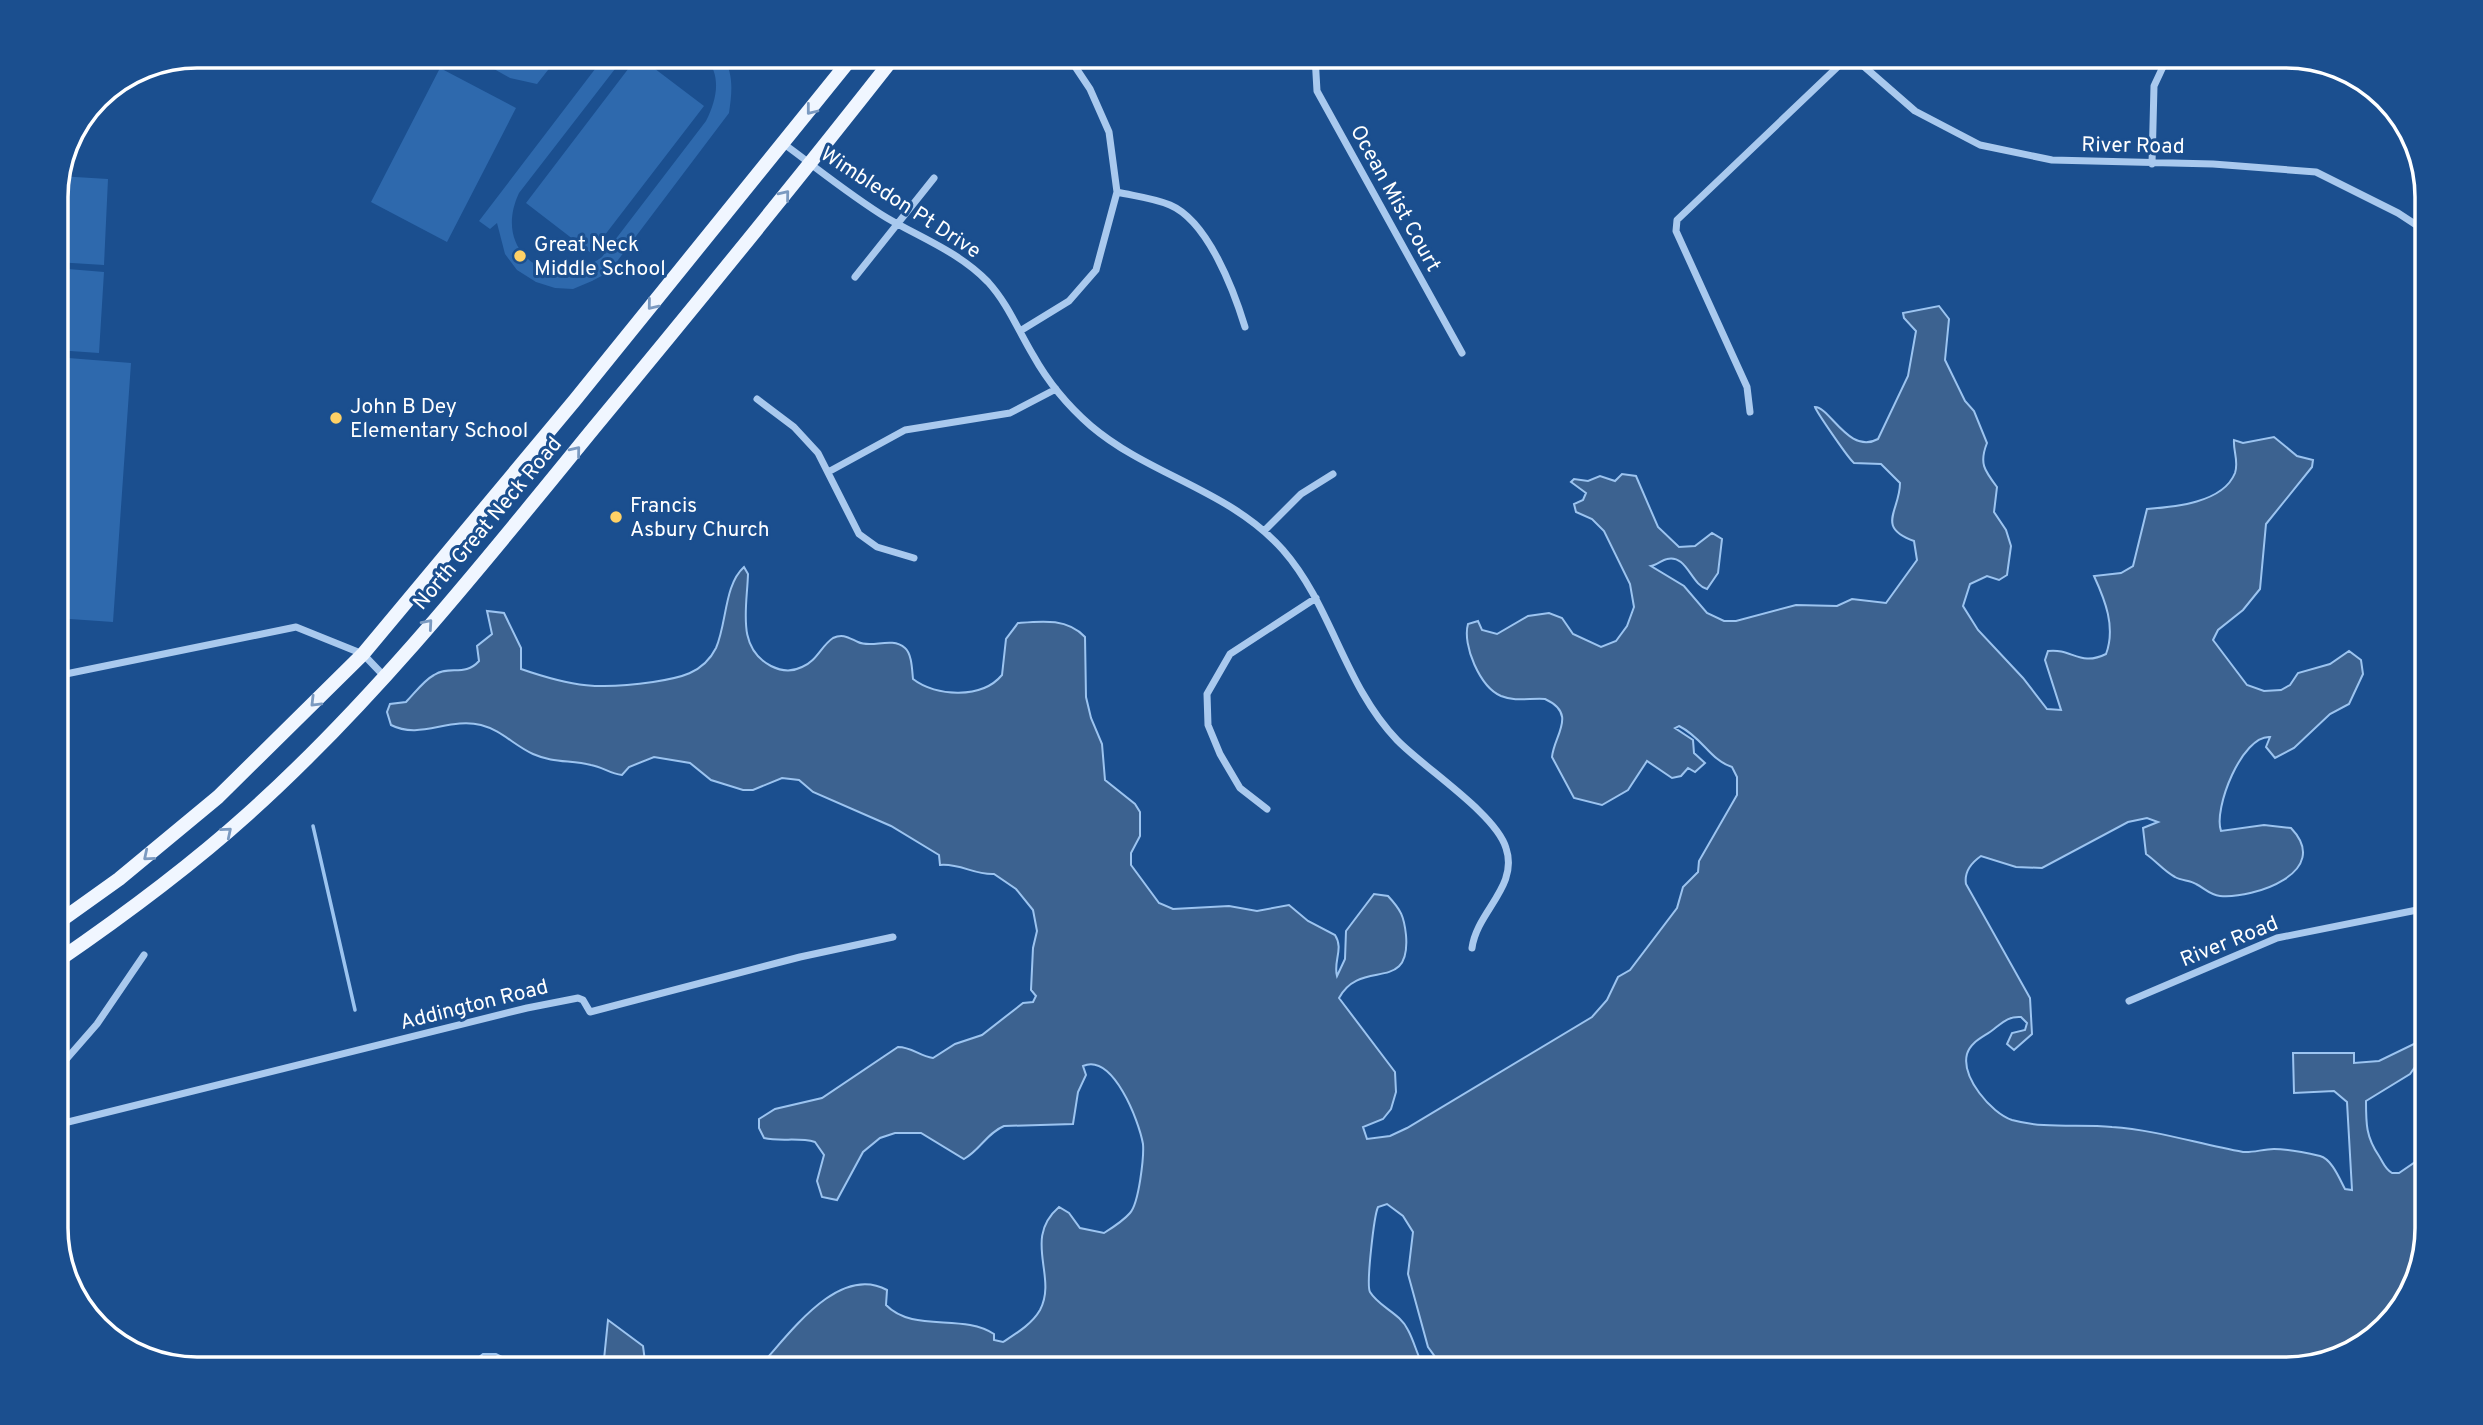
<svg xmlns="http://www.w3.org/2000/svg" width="2483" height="1425" viewBox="0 0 2483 1425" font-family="Overpass,sans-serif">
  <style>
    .green { fill: #2e69ad }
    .water { fill: #3c6290; stroke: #9cc4f0; stroke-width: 2 }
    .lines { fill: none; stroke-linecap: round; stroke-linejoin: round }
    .stream { stroke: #9cc4f0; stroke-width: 3.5 }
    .street { stroke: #a9c9ee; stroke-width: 7 }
    .primary { stroke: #f0f6ff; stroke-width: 14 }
    .oneway { stroke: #7b9ac1 }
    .poi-dot { fill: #ffd166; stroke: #1b4f8f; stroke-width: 2.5 }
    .labels { text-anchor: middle; stroke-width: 6; stroke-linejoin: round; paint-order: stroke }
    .street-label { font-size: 21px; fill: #fff; stroke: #1b4f8f }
    .poi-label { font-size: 21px; fill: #fff; stroke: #1b4f8f; text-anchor: start }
    .rim { fill: none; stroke: #fff; stroke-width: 3.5 }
  </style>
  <rect width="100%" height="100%" fill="#1b4f8f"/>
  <path class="green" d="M471 56H559L537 84 510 78Z
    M605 56H625L519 193C491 253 551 294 602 257L706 121C717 99 722 76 705 56H723C734 75 732 92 729 113L609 272 592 281 573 289 555 288 536 282 517 270 505 254 497 223 490 229 479 221Z
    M638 56 704 106 591 253 526 203Z
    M440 68 516 108 447 242 371 202Z
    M59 176 108 179 104 265 56 262V188Z
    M56 268 104 272 99 353 56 350Z
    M56 357 131 363 113 622 56 618Z"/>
  <path class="water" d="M1939 306 1949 319 1945 360 1965 401 1974 411 1987 443C1979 463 1984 470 1997 487L1994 512 2006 530 2011 546 2007 575 1999 580 1987 576 1970 584 1963 606 1978 630 2023 678 2047 709 2061 710 2045 660 2048 651C2072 648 2080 667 2106 654 2116 627 2105 600 2094 576L2121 573 2133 566 2147 509C2174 507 2223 503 2235 473 2239 461 2233 451 2234 440L2243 443 2274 437 2297 456 2313 460 2312 467 2266 524 2260 589 2243 610 2218 630 2213 640 2247 685 2264 691 2281 690 2290 685 2298 673 2330 664 2349 651 2361 660 2363 674 2349 704 2330 714 2294 748 2275 758 2266 747 2270 737C2242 735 2213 809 2221 831L2264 825 2291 828C2333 872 2254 899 2220 896 2210 895 2204 888 2196 884 2190 880 2182 881 2175 877 2165 872 2156 861 2146 854L2143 828 2158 822 2147 818 2128 822 2042 868 2016 867 1981 856C1971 863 1964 872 1966 884L2030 998 2032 1034 2014 1050 2007 1044 2012 1033 2025 1030 2027 1023 2021 1017C2009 1016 2003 1022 1994 1029 1984 1037 1971 1041 1967 1054 1961 1077 1991 1113 2012 1120 2045 1129 2079 1124 2112 1127 2157 1130 2198 1144 2243 1152 2253 1153 2263 1149 2274 1149 2288 1149 2307 1153 2320 1156 2332 1159 2340 1180 2345 1189L2352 1190 2347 1102 2334 1091 2294 1093 2293 1053H2354V1063L2379 1061 2420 1041 2422 1057 2410 1074 2366 1101C2366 1124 2366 1137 2379 1156 2384 1164 2385 1169 2392 1173H2399L2427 1154V1228L2408 1298 2357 1350 2286 1369H1444L1428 1347 1408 1274 1413 1232 1403 1216 1387 1204 1378 1207C1374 1216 1366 1285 1370 1292 1379 1307 1400 1313 1408 1330 1415 1343 1417 1356 1425 1369H752L761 1365C791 1332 839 1264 887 1290L886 1305C913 1333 963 1313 994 1334V1340L1003 1342C1017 1333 1032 1324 1040 1310 1058 1276 1022 1239 1059 1207L1069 1213 1080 1228 1104 1233C1112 1228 1124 1220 1130 1213 1139 1203 1144 1157 1143 1144 1139 1121 1113 1053 1083 1066L1086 1075 1078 1092 1073 1124 1004 1126C987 1133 980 1150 964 1159L921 1133H895L880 1138 863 1152 837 1200 822 1197 817 1181 824 1155 815 1142C798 1137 781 1142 764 1138L759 1128V1119L775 1109 822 1098 898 1047C912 1047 919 1056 933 1058L955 1044 982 1035 1023 1003 1033 1002 1036 996 1031 990 1033 948 1037 931 1033 910 1016 889 994 874C974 875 960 863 940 865L939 855 891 826 813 792 799 780 782 778 753 790H743L711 780 690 763 654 757 629 767 622 775C610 774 603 767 591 765 571 760 553 763 533 754 515 746 501 730 481 725 449 717 420 740 391 725L387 712 390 704 406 702C414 694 423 681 434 675 449 665 465 677 479 661L477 646 492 634 487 611 504 613 521 648V669C573 687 599 690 653 682 679 678 703 674 716 648 727 623 724 585 744 567L748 574C747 608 736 648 771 666 781 671 792 672 802 667 817 661 821 646 833 638 843 633 849 638 858 642 872 649 891 636 905 648 912 654 912 670 913 679 936 697 982 699 1002 675L1006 639 1018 623C1042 621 1067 618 1085 637L1086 697 1091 718 1102 744 1105 780 1135 804 1140 812V836L1131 853V865L1159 903 1173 909 1229 906 1257 911 1289 905 1308 921 1335 935C1344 949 1333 961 1337 976L1345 959 1346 931 1374 894 1388 896C1401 910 1404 916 1406 935 1411 995 1361 957 1339 998L1395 1072 1396 1092 1391 1109 1383 1119 1363 1127 1367 1139 1390 1136 1407 1128 1592 1017 1607 1000 1618 977 1630 970 1677 908 1683 887 1698 872 1699 861 1737 795V777L1732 767C1710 760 1703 738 1679 726L1675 728 1693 740 1694 753 1705 763 1695 772 1688 768 1681 776 1672 778 1647 761 1628 790 1602 805 1574 798 1552 757C1554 735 1578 714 1545 699 1529 698 1516 702 1501 696 1480 687 1462 645 1468 624L1478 621 1482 630 1497 634 1528 616 1549 613 1562 618 1573 634 1601 647 1616 641 1627 626 1634 607 1630 584 1604 531 1592 519 1576 512 1574 504 1583 500 1586 493 1571 482 1574 479 1588 481 1600 476 1615 481 1622 474 1636 476 1658 527 1679 547 1695 546 1712 533 1722 539 1718 573 1707 589C1691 585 1687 554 1667 559 1662 560 1657 565 1651 566L1684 586 1707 613 1724 621H1736L1796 605 1837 606 1852 599 1886 603 1917 560 1914 541C1875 527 1900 511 1900 483L1881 464 1854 463C1848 458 1816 411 1815 407 1830 407 1849 455 1878 439L1908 376 1916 331 1904 318 1903 313Z
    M608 1320 643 1346 646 1369H603Z
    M483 1354H496L525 1369H487L478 1358Z"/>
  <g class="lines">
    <path class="stream" d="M313 826 355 1010"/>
    <path class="street" d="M1315 56 1317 91 1462 353
      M1852 56 1915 111 1980 145 2052 160 2213 164 2316 172 2398 213 2427 232
      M784 144C818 169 851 196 887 218 921 238 959 252 988 282 1008 304 1018 330 1033 355 1048 382 1068 406 1091 426 1150 476 1230 490 1283 550 1332 606 1344 685 1397 740 1424 768 1496 814 1506 848 1519 887 1477 911 1472 948
      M2152 164 2154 86 2168 56
      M1117 192C1134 196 1154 198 1170 205 1208 221 1234 291 1245 327
      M855 277 934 178
      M1020 331 1069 301 1096 270 1117 192 1109 132 1090 89 1068 56
      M757 399 794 427 818 453 859 534 877 547 914 558
      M1750 412 1747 387 1676 231 1677 220 1849 56
      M830 471 905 430 1010 413 1056 389
      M1264 531 1301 494 1333 474
      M56 676 296 627 363 654 384 676
      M1267 809 1240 788 1220 754 1208 725 1207 694 1230 654 1316 598
      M2129 1001 2277 938 2427 908
      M56 1071 97 1024 144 955
      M56 1125 527 1008 578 998 583 1000 590 1012 800 957 893 937"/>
    <path class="primary" d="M56 924 119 879 218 797 363 654 575 400 853 56
      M56 962C123 916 188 868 248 814 375 700 486 560 593 429 695 306 796 182 895 56"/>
  </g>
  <defs><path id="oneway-chevron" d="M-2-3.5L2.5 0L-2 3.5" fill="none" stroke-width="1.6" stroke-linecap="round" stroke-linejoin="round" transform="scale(1.75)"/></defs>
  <g class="oneway">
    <use href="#oneway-chevron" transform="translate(811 110) rotate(128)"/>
    <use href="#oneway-chevron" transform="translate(785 195) rotate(-51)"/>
    <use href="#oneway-chevron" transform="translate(652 305) rotate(129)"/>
    <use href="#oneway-chevron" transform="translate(576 451) rotate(-51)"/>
    <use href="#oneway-chevron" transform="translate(428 624) rotate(-49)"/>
    <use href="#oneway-chevron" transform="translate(315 702) rotate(135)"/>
    <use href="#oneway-chevron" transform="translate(227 832) rotate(-40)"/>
    <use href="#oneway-chevron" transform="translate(148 856) rotate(140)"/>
  </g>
  <g class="poi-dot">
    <circle cx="520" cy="256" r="7"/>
    <circle cx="336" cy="418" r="7"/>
    <circle cx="616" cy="517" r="7"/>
  </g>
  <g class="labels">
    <g class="street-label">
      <text transform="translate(2133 145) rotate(1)" y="7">River Road</text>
      <text transform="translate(1396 198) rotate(61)" y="7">Ocean Mist Court</text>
      <text transform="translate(901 202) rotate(33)" y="7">Wimbledon Pt Drive</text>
      <text transform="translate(487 523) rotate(-50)" y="7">North Great Neck Road</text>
      <text transform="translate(2229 941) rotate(-22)" y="7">River Road</text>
      <text transform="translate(474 1004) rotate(-14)" y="7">Addington Road</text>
    </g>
    <g class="poi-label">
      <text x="534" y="251">Great Neck<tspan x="534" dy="24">Middle School</tspan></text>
      <text x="350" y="413">John B Dey<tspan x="350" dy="24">Elementary School</tspan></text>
      <text x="630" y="512">Francis<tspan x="630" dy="24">Asbury Church</tspan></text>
    </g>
  </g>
  <path d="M0 0H2483V1425H0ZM197 68H2286A129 129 0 0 1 2415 197V1228A129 129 0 0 1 2286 1357H197A129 129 0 0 1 68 1228V197A129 129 0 0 1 197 68Z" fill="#1b4f8f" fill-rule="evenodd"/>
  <path class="rim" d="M197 68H2286A129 129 0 0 1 2415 197V1228A129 129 0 0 1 2286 1357H197A129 129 0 0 1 68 1228V197A129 129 0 0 1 197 68Z"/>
</svg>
